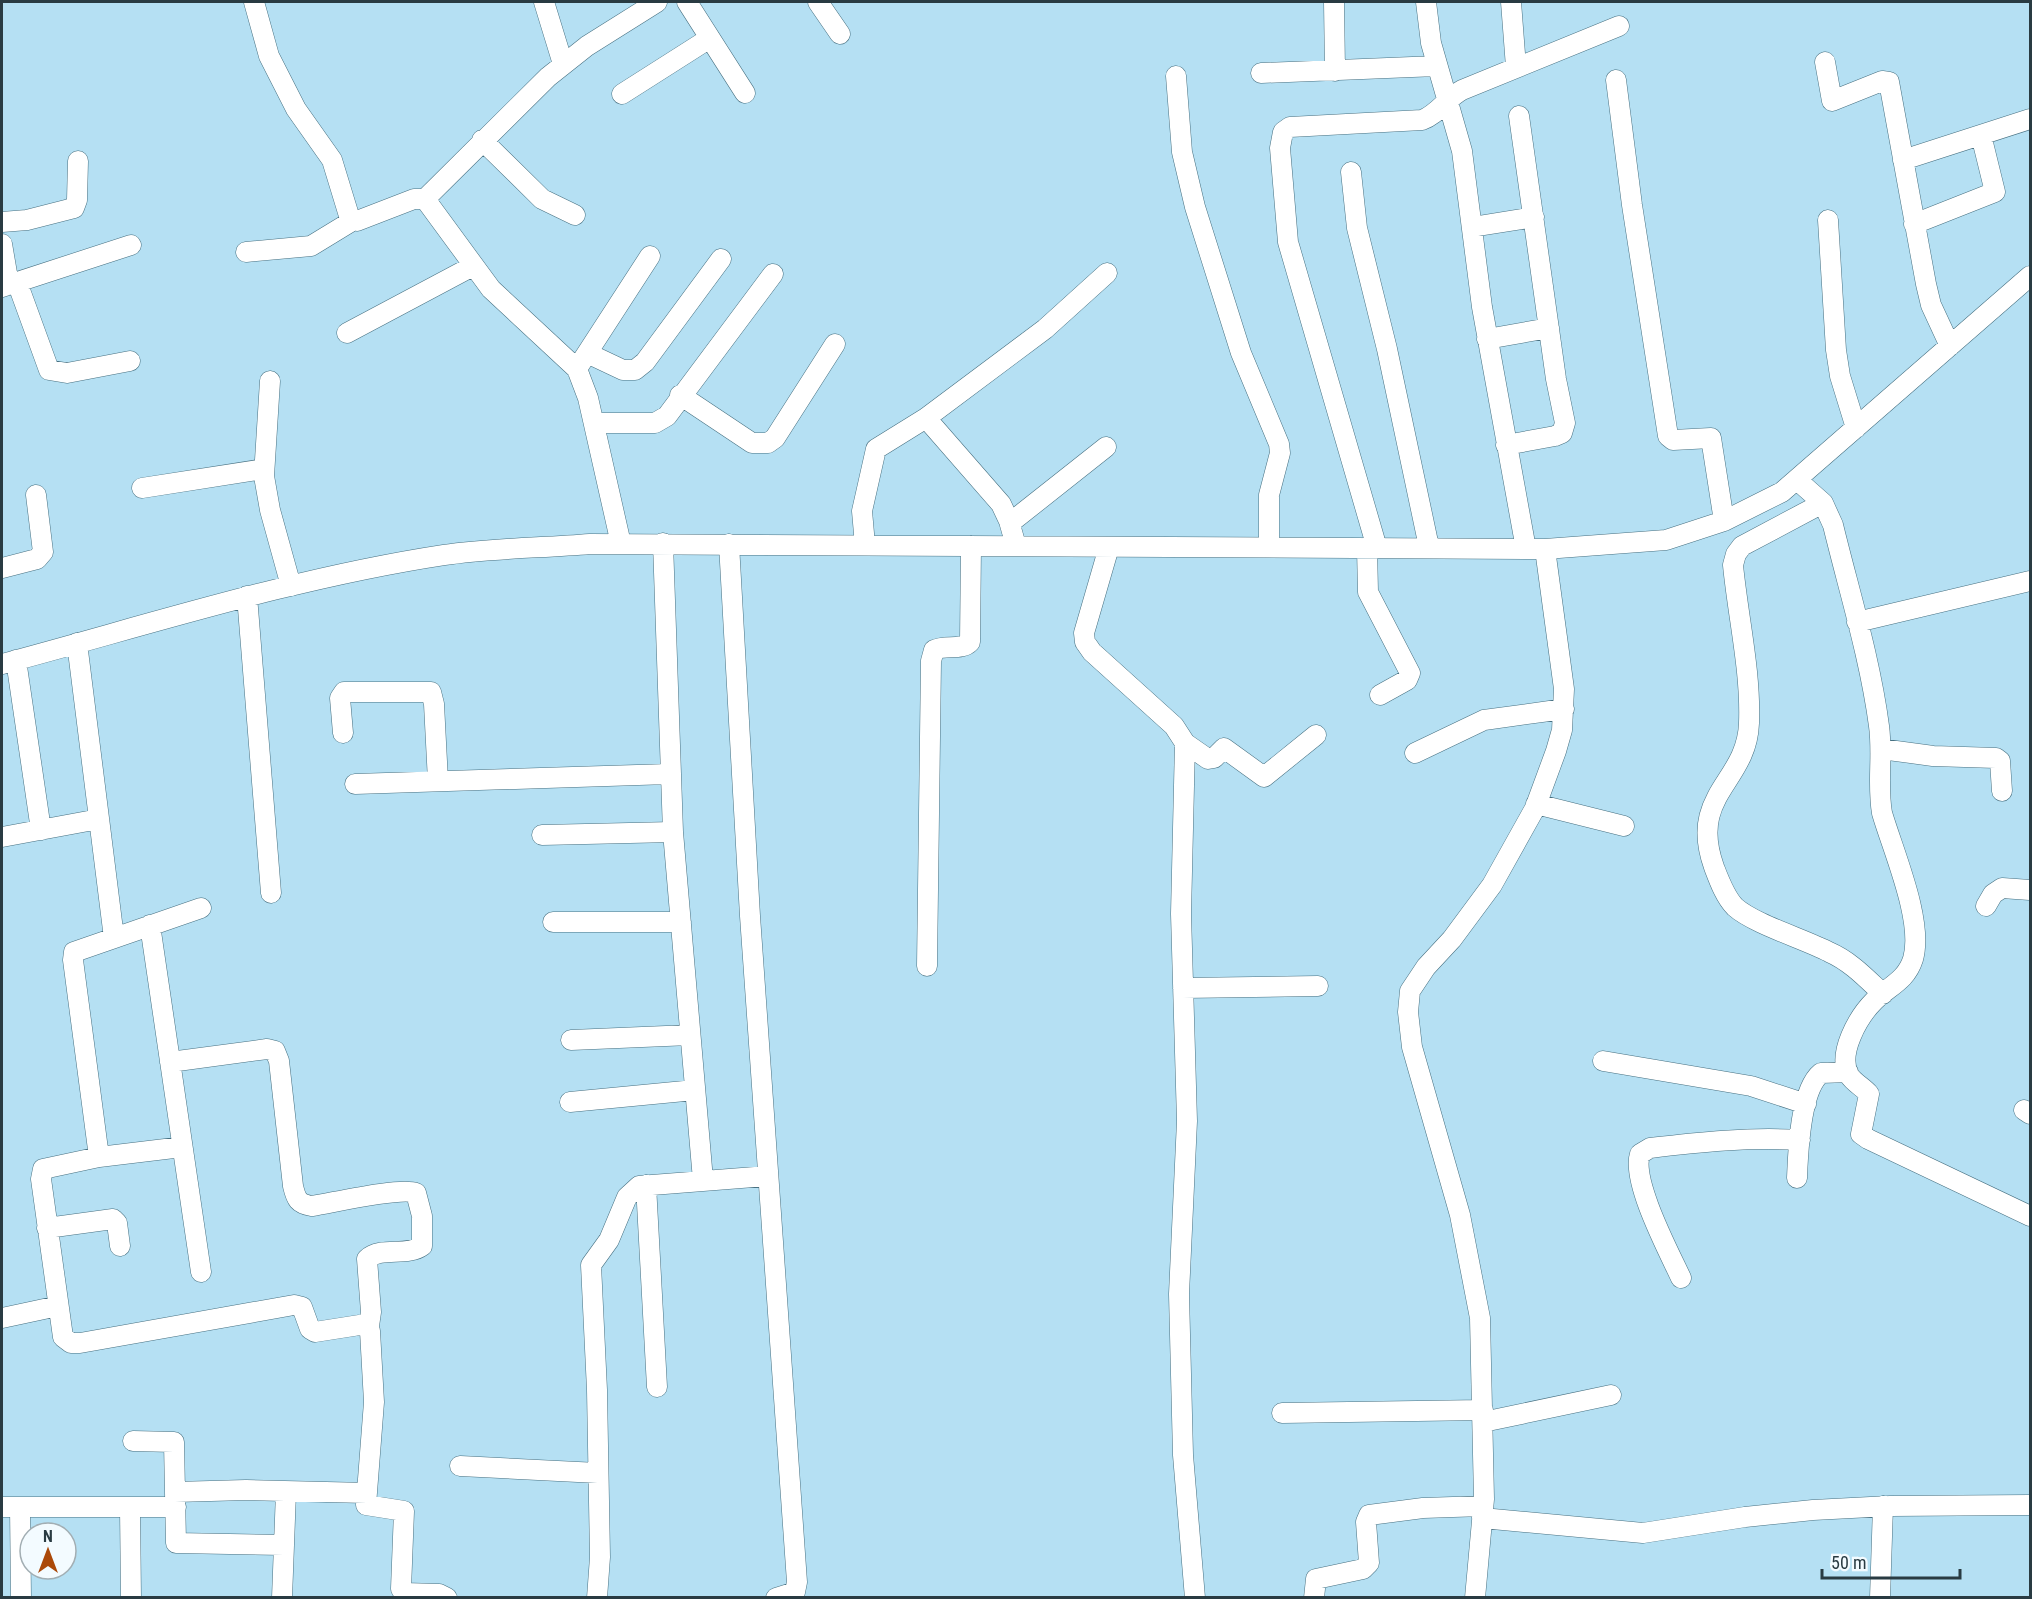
<svg xmlns="http://www.w3.org/2000/svg" width="2032" height="1599" viewBox="0 0 2032 1599" font-family="'Roboto Condensed',sans-serif">
  <style>
    .lines { fill: none; stroke-linecap: round; stroke-linejoin: round }
    .minor-casing { stroke: #477081; stroke-width: 21 }
    .minor { stroke: #fff; stroke-width: 20 }
  </style>
  <rect width="100%" height="100%" fill="#b5e0f3"/>
  <g class="lines">
    <defs>
      <path id="minor" d="M254 2 269 56 296 109 332 160 350 219 357 221 414 199H425L491 289 577 369 588 398 621 544
        M544 2 563 64
        M687 2 745 93
        M818 2 840 34
        M1334 2 1335 71
        M1426 2 1431 43 1462 151 1482 307 1526 549
        M1511 2 1516 67
        M1825 62 1832 101 1882 81 1889 82 1926 284 1931 305 1950 346
        M1261 73 1437 66
        M1176 76 1182 152 1195 207 1241 353 1279 444 1280 453 1269 495V547
        M1616 80 1632 205 1668 436 1673 440 1711 438 1724 521
        M622 94 710 38
        M482 140 542 199 575 215
        M1903 160 2030 119
        M1351 172 1357 228 1387 349 1429 547
        M425 199 548 77 587 46 657 2
        M1828 220 1836 350 1840 376 1856 428
        M2 222 27 220 74 208 77 200 78 161
        M1914 224 1995 192 1981 135
        M1472 227 1534 217
        M2 244 9 285
        M246 252 311 246 352 221
        M17 282 49 370 67 373 130 361
        M2 287 131 245
        M347 333 473 266
        M1487 339 1549 328
        M587 353 623 370H635L645 362 721 259
        M580 364 650 256
        M270 381 264 476 270 510 291 586
        M680 395 752 443H768L775 438 835 344
        M926 418 1001 504 1009 521 1016 546
        M594 423H655L667 416 773 274
        M1506 445 1555 436 1562 433 1565 423 1556 379 1519 116
        M1797 480 1823 503 1833 525C1849 591 1870 658 1879 726 1883 755 1877 784 1882 813 1893 851 1924 921 1913 959 1906 981 1889 986 1874 1001 1858 1017 1837 1054 1849 1075 1854 1083 1863 1087 1869 1094L1861 1134 1868 1139 2030 1216
        M142 488 264 469
        M1823 503 1742 546 1736 554 1733 565C1738 617 1751 671 1749 723 1747 783 1688 794 1714 867 1719 880 1725 897 1735 907 1754 924 1804 939 1829 952 1850 961 1866 978 1883 994
        M1010 523 1106 447
        M663 543 673 832 703 1180
        M729 544 750 916 797 1582 795 1592 776 1598
        M865 545 862 511 876 449 926 418 1045 329 1107 273
        M1109 547 1084 633 1085 642 1092 652 1174 726 1185 743 1181 914 1187 1121 1179 1294 1183 1455 1195 1598
        M1367 548 1368 592 1410 673 1407 680 1380 695
        M1377 548 1288 242 1280 148 1283 132 1290 127 1422 120C1437 115 1447 98 1462 90L1619 26
        M2 568 37 559 43 552 36 495
        M247 596 271 893
        M1857 622 2030 581
        M77 643 114 938
        M16 660 41 830
        M2 664C148 625 293 578 444 555 492 548 542 548 590 544L1545 549 1666 540 1724 521 1782 492 2030 276
        M343 733 340 698 344 692H431L434 704 438 781
        M1185 743 1208 759 1214 758 1224 748 1264 777 1316 735
        M1881 749 1933 756 1996 758 2000 761 2002 791
        M1415 753 1484 720 1564 709
        M355 784 669 774
        M1536 804 1624 826
        M542 835 673 832
        M2 837 99 819
        M1986 906 1993 894 2002 888 2030 890
        M553 922H681
        M150 925 201 1272
        M927 966 931 661 934 650C945 644 962 651 970 642L971 546
        M1183 988 1318 986
        M571 1040 690 1035
        M1603 1061 1751 1086 1806 1104
        M170 1062 267 1049 275 1051 279 1061 293 1186C296 1199 298 1204 312 1206 332 1203 400 1187 416 1193L422 1216V1246C407 1257 381 1246 367 1259L371 1312 369 1326
        M570 1102 695 1090
        M2024 1110 2030 1114
        M182 1147 99 1157 43 1169 41 1179 63 1337 71 1343H80L294 1305 302 1307 310 1329 315 1332 366 1324 370 1331 374 1402 366 1505 404 1511 401 1589 404 1593 439 1594 447 1598
        M99 1157 73 960 74 952 201 908
        M1797 1178C1798 1152 1800 1090 1821 1073L1848 1072
        M646 1185 657 1387
        M47 1228 113 1219 117 1223 120 1246
        M1681 1278C1669 1252 1631 1181 1640 1154L1650 1148C1700 1142 1749 1137 1800 1140
        M2 1318 58 1306
        M1282 1413 1483 1410
        M1483 1422 1611 1395
        M133 1441 174 1442 176 1543 284 1545
        M460 1466 598 1473
        M175 1492 246 1490 367 1493
        M2 1507H176
        M20 1507 21 1598
        M130 1508 131 1598
        M1482 1518 1643 1533 1745 1517 1813 1510 1890 1506 2030 1505
        M282 1598 286 1492
        M597 1598 600 1557 597 1390 591 1265 609 1240 627 1197 639 1186 768 1176
        M1314 1598 1316 1579 1363 1569 1369 1563 1366 1522 1369 1515 1423 1508 1483 1506
        M1475 1598 1484 1499 1480 1318 1460 1215 1412 1047 1408 1012 1410 991 1426 967 1452 939 1492 885 1535 808 1556 751 1562 730 1564 689 1545 549
        M1880 1598 1883 1506"/>
    </defs>
    <use href="#minor" class="minor-casing"/>
    <use href="#minor" class="minor"/>
  </g>
  <rect width="2032" height="1599" fill="none" stroke="#293b42" stroke-width="6"/>
  <g transform="translate(48 1551)"><circle r="28" fill="#f3fbff" stroke="#a2aeb3" stroke-width="1.5"/>
  <path d="M0-4.5L10 22L0 15L-10 22Z" fill="#ab4909"/>
  <text y="-9" font-size="16" font-weight="bold" text-anchor="middle" fill="#293b42">N</text>
  </g>
  <path d="M1822 1569v9h138v-9" fill="none" stroke="#293b42" stroke-width="3"/>
  <text x="1831" y="1569" font-size="18" fill="#293b42" stroke="#f3fbff" stroke-width="4.5" paint-order="stroke">50 m</text>
</svg>
